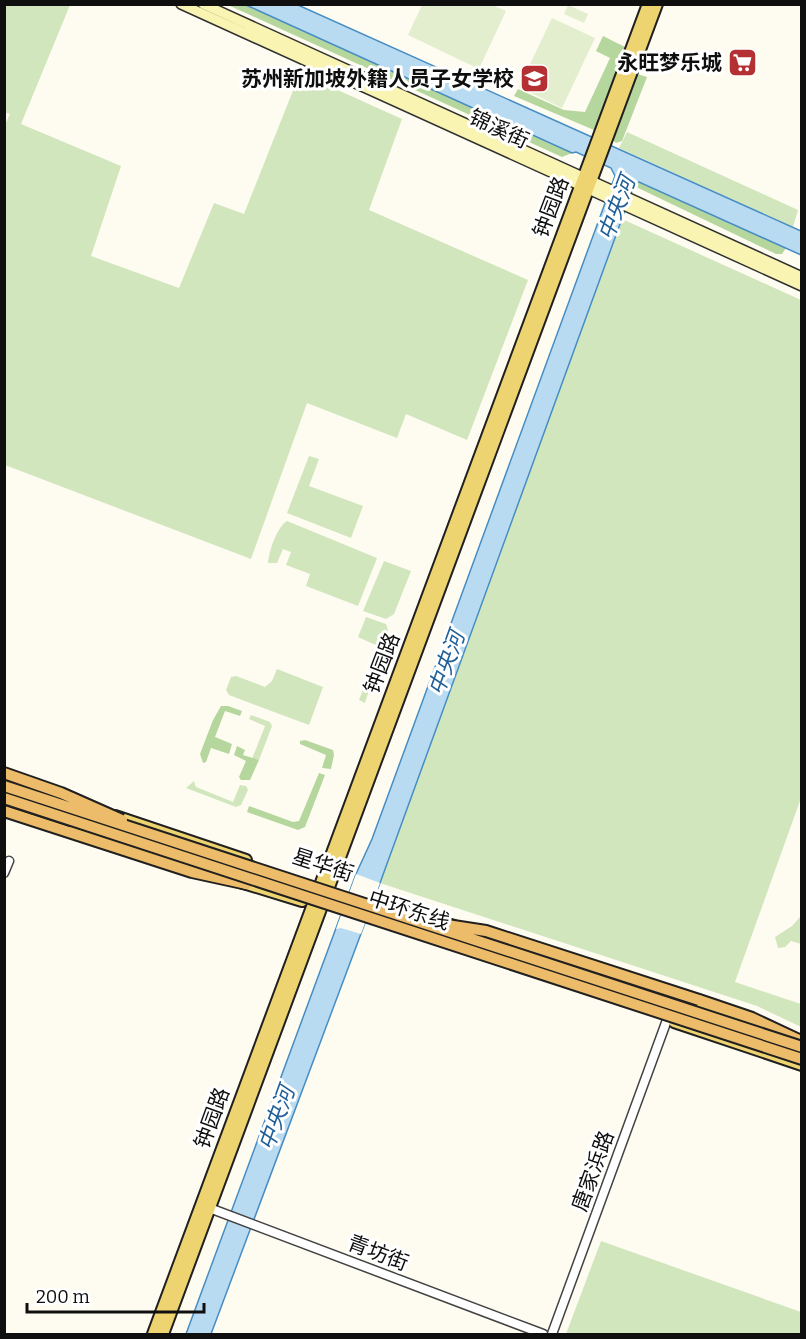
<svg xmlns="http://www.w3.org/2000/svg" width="806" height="1339" viewBox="0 0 806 1339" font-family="Bitter,'Noto Sans SC',serif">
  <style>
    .green { fill: #d1e6bd }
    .forest { fill: #b5d69d }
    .pitch { fill: #e2eece }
    .water { fill: #b9dbf2; stroke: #468dc3; stroke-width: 1.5 }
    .pier { fill: #fefcf1 }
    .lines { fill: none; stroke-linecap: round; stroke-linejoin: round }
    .tertiary-casing { stroke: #424242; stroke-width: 11 }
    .secondary-casing { stroke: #313131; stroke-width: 12 }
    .primary-casing { stroke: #202020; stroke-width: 14 }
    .trunk-casing { stroke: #202020; stroke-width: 14 }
    .tertiary { stroke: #fff; stroke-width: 8 }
    .secondary { stroke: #f9f4b1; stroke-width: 9 }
    .primary { stroke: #eed471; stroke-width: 10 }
    .trunk { stroke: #ecbc6a; stroke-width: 10 }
    .trunk-bridge-casing { stroke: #202020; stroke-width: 14; stroke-linecap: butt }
    .trunk-bridge { stroke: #ecbc6a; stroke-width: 10 }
    .labels { text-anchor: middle; stroke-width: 6; stroke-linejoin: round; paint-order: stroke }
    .poi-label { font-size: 21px; font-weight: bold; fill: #0f0f0f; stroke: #fff; text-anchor: end }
    .street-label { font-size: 21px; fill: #0f0f0f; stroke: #fff }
    .water-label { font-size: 22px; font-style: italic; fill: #205f98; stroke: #fff }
  </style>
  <rect width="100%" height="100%" fill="#fefcf1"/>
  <path class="green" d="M5 4 70 5 21 124 121 166 91 256 179 288 214 203 244 214 300 73 402 119 369 210 528 280 467 440 406 414 397 438 307 403 251 559 5 465 4 127 10 114 4 112Z
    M627 132 798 210 793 227 619 148Z
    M622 219 801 300V798L735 982 801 1004V1027L757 1006 380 883Z
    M309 456 319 459 309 486 363 506 351 538 287 513Z
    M287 521 377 558 358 606 306 586 310 574 286 565 291 552 283 549 277 563H268C269 551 277 527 287 521Z
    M384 561 411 571 394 614 386 619 363 611Z
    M366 617 386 624 388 630 365 703 359 700 380 647 358 637Z
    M277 669 323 687 309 725 229 695 226 690 231 677 236 676 265 687 272 681Z
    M251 715 270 722 272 726 259 760 252 759 265 726 249 719Z
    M194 781 196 787 233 802 240 785 246 786 248 790 241 805 236 807 186 788Z
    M801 916V944L791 941 785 947 778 948 775 937 792 926Z
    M601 1241 801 1312V1334H566Z"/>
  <path class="forest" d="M228 5H246L572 153 562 157Z
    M603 36 631 50 601 133 514 96 518 89 564 110 585 112 610 58 596 51Z
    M637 74 647 77 622 141 616 143 611 139 631 85Z
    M639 182 786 248 782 254H776L634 186 635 183Z
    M221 706H228L242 711 240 716 225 711 215 737 232 744 229 754 211 748 206 762 203 763 200 754 213 720Z
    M305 740 333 750 334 755 331 769 322 768 326 755 300 744V741Z
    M237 746 245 750 243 755 259 760 250 780H241L239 777 246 761 234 755Z
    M319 773 325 775 305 827 298 830 247 812 249 806 293 822 299 821Z"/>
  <path class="pitch" d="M422 5H492L506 11 479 69 408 35Z
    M568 5 588 14 584 23 564 14Z
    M552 18 595 38 562 108 519 87Z"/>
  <path class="water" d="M246 5H298L801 231V255L639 182 635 183 380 883 211 1334H186L356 874 372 839 615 176 611 168 576 152 572 153Z"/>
  <path class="pier" d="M356 874 380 883 361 934 341 928 336 929Z"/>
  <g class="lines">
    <defs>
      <path id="tertiary" d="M4 873 9 861
        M204 1206 543 1334
        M552 1334 667 1020"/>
      <path id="secondary" d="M181 4 802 286
        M203 4 802 277"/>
      <path id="primary" d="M115 816 246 860
        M75 827 214 873
        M240 882 302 901
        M377 903 454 926
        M512 945 768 1030
        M674 1022 802 1065
        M153 1334 648 4
        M163 1334 657 4"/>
      <path id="trunk" d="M4 811 192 872 247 884
        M699 1000 752 1018 799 1040"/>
    </defs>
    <use href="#tertiary" class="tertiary-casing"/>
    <use href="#secondary" class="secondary-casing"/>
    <use href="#primary" class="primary-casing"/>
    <use href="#trunk" class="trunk-casing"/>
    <use href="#tertiary" class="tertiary"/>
    <use href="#secondary" class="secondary"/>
    <use href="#primary" class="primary"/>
    <use href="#trunk" class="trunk"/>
    <defs>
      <path id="trunk-bridge" d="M4 773 61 793 122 820
        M4 786 802 1047
        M4 798 802 1059
        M447 925 486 931 699 1000"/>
    </defs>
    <use href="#trunk-bridge" class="trunk-bridge-casing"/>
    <use href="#trunk-bridge" class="trunk-bridge"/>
  </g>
  <defs>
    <symbol id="supermarket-square" viewBox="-11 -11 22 22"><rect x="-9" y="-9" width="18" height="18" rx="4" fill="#b53032" stroke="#fff"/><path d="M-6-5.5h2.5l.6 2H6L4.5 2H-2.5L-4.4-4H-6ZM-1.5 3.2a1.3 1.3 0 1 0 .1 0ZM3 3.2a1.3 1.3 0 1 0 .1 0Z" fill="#fff"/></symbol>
    <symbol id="school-square" viewBox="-11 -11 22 22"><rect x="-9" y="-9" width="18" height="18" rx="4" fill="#b53032" stroke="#fff"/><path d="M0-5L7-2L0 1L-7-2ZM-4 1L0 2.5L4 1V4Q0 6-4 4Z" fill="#fff"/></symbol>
  </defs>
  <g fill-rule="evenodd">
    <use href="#supermarket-square" x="726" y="46" width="33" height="33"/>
    <use href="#school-square" x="518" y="62" width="33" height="33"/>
  </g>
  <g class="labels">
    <g class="poi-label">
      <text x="722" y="70">永旺梦乐城</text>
      <text x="514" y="86">苏州新加坡外籍人员子女学校</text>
    </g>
    <g class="street-label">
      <text transform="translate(499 129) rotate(25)" y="7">锦溪街</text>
      <text transform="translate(551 207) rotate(-69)" y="7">钟园路</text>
      <text transform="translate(382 663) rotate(-69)" y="7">钟园路</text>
      <text transform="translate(323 865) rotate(18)" y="7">星华街</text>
      <text transform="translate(409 910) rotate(18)" y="7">中环东线</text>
      <text transform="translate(212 1118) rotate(-70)" y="7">钟园路</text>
      <text transform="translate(593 1171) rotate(-70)" y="7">唐家浜路</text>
      <text transform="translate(378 1253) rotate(21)" y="7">青坊街</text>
    </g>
    <g class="water-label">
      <text transform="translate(616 208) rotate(-69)" y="8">中央河</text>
      <text transform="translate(446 663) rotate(-70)" y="8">中央河</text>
      <text transform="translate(276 1118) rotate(-70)" y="8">中央河</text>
    </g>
  </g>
  <rect width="806" height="1339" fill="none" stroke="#0f0f0f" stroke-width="12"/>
  <path d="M27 1303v9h177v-9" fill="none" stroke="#0f0f0f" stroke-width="3"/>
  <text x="36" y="1303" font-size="18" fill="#0f0f0f" stroke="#ffffff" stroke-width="4.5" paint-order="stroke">200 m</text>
</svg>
